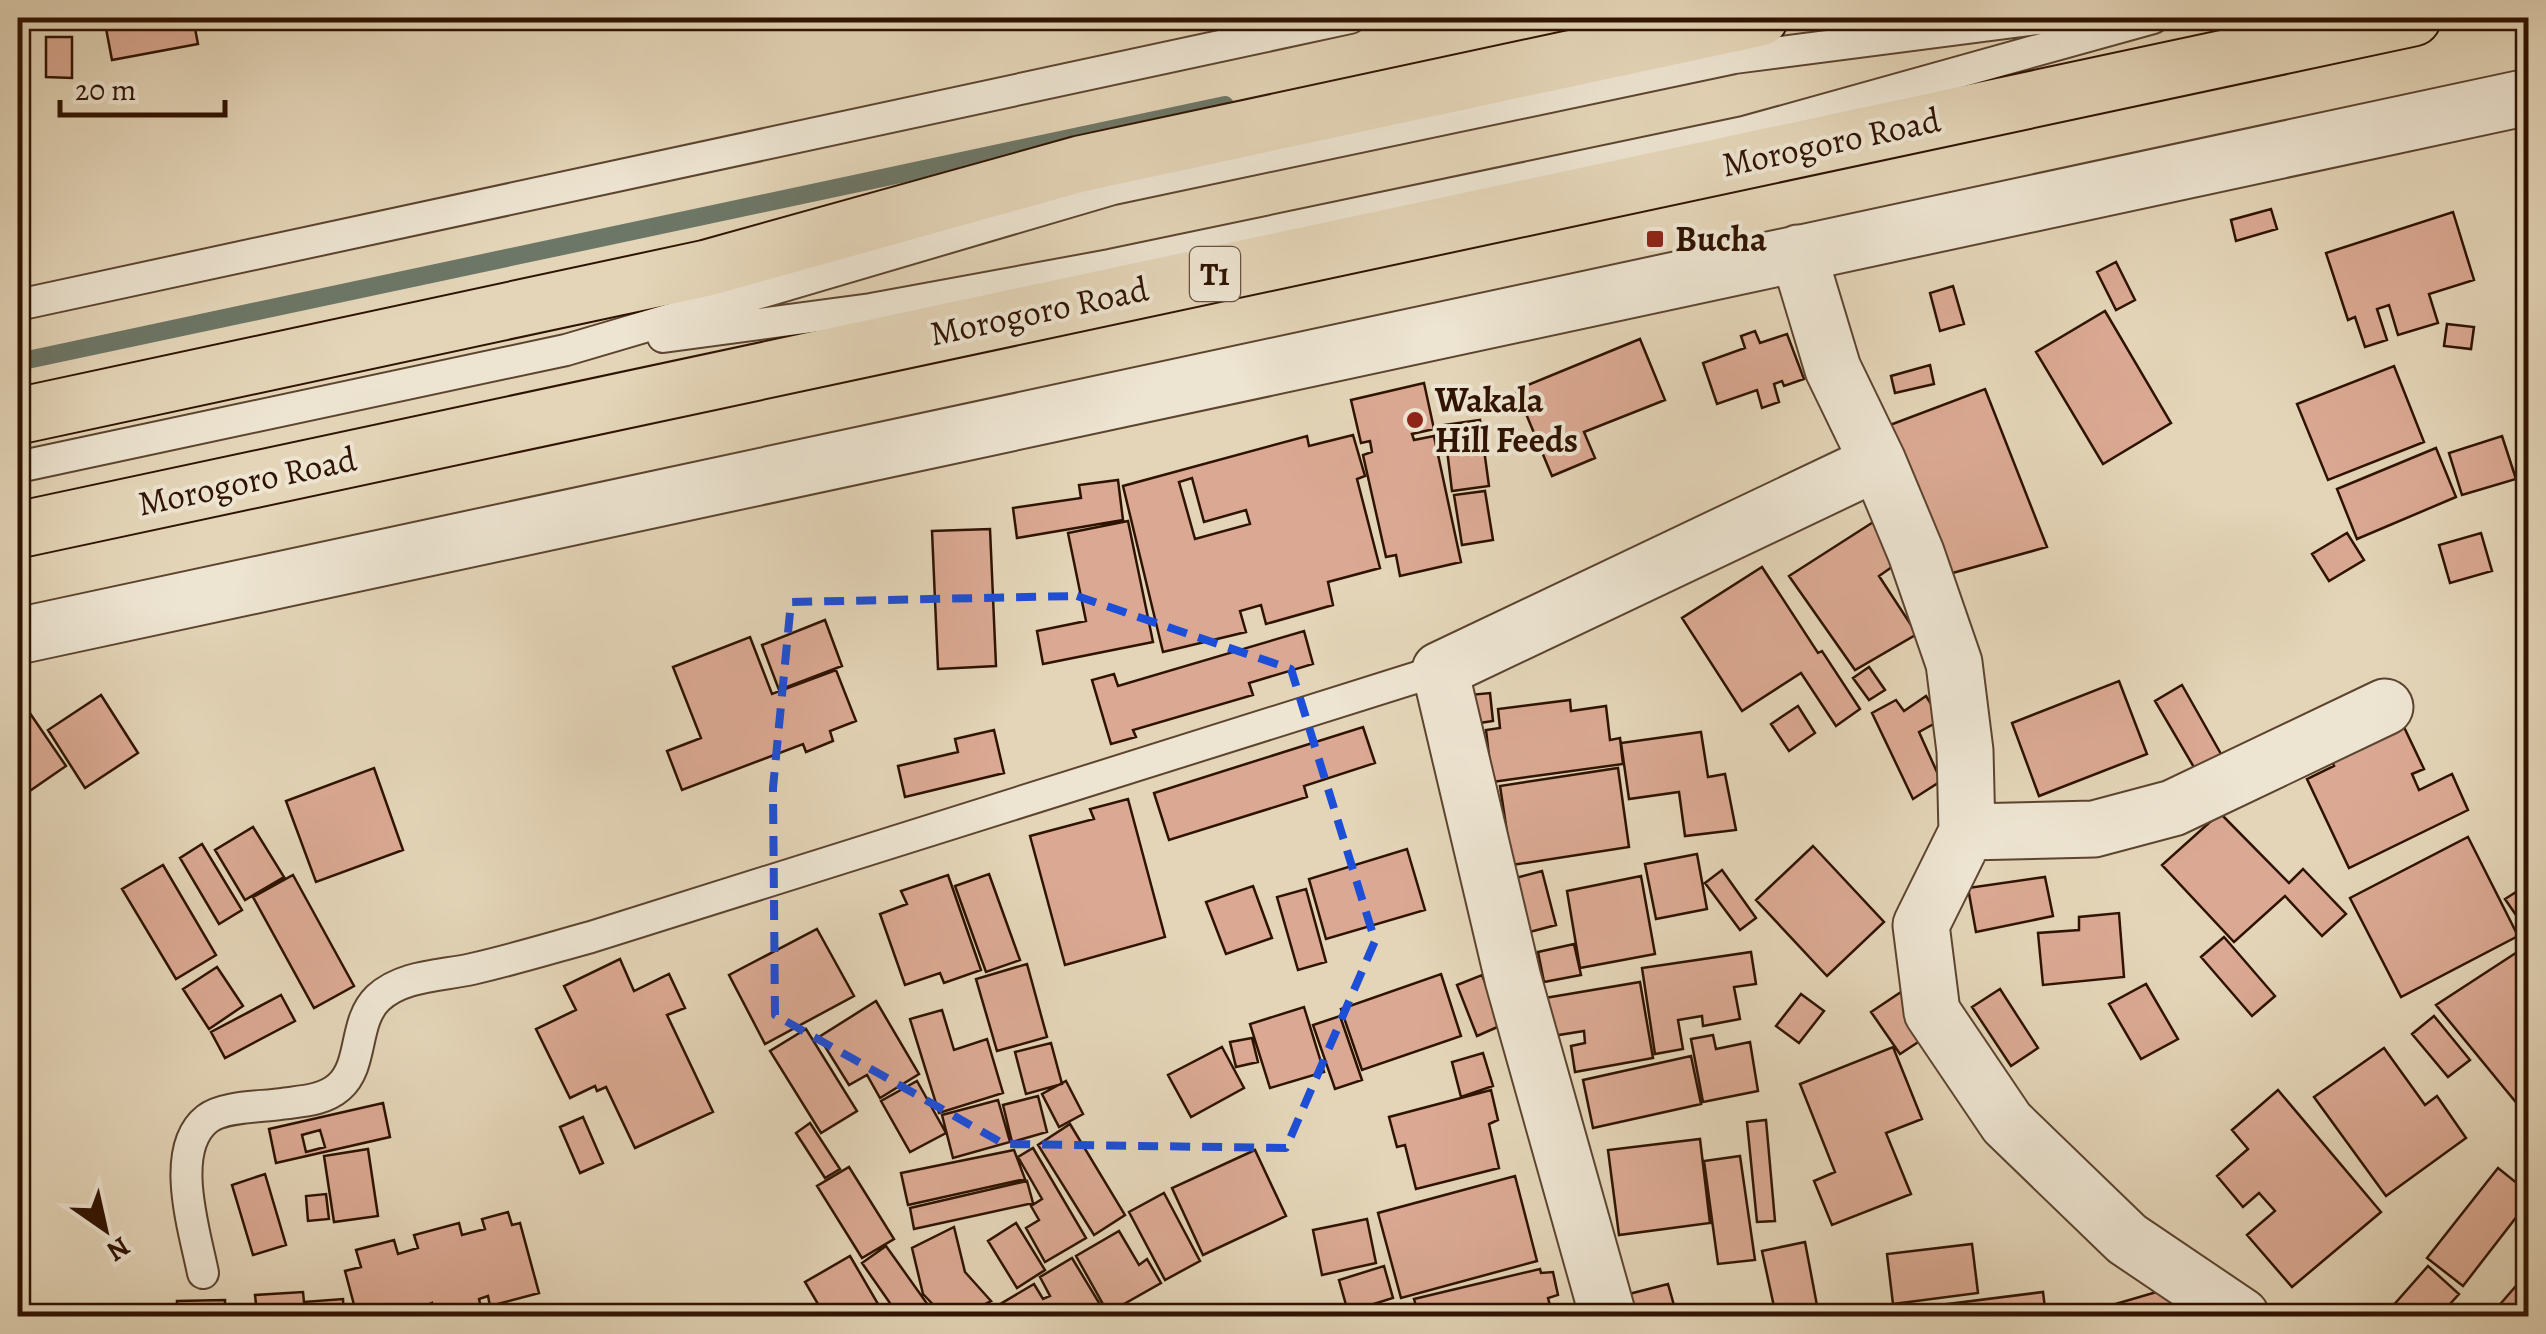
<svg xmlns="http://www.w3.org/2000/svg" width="2546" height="1334" viewBox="0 0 2546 1334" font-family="Alegreya,serif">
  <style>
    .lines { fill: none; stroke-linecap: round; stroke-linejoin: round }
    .stream { stroke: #6d7767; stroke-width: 18 }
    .building { fill: #dba993; stroke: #2f1301; stroke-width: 2.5; fill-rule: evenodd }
    .lane-casing { stroke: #5c442f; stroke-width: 34 }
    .street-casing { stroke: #5c442f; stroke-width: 59 }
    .highway-casing { stroke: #2f1301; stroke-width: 59 }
    .lane { stroke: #ede4d1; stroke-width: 30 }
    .street { stroke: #ede4d1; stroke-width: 55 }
    .highway { stroke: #e4d5b8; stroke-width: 55 }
    .marked { fill: none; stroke: #1d4ed8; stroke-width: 8; stroke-dasharray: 20 12; stroke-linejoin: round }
    .poi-dot { fill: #8f2418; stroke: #ede4d1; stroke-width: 4 }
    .labels { text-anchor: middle; stroke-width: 8; stroke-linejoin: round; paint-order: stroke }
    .shield { fill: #ede4d1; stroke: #68523f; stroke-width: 2.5 }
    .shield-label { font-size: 32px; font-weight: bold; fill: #2f1301 }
    .street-label { font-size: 35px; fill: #2f1301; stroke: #ede4d1 }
    .poi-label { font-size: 35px; font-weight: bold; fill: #2f1301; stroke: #ede4d1; text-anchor: start }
  </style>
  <rect width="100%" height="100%" fill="#e4d5b8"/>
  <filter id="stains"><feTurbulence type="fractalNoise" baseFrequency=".002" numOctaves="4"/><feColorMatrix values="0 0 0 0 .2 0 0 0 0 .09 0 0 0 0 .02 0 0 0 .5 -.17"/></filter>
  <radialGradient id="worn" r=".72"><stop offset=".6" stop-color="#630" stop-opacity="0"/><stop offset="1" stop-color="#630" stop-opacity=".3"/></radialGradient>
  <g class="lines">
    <path class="stream" d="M18 362 1225 105"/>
  </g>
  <path class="building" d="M104 18H193L198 44 112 60Z
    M46 37H72V78L46 77Z
    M2271 209 2277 229 2236 241 2231 220Z
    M2453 212 2474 280 2429 294 2438 323 2398 335 2389 305 2377 309 2387 340 2365 347 2355 317 2348 320 2326 253Z
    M2116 262 2135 300 2116 310 2097 272Z
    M1953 286 1964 324 1940 331 1930 293Z
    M2105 311 2171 423 2103 464 2036 352Z
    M2447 324 2474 327 2471 349 2444 346Z
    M1755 331 1760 343 1787 334 1804 379 1784 386 1782 381 1774 384 1779 402 1762 408 1757 390 1717 404 1703 363 1745 348 1741 336Z
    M1640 339 1665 400 1584 432 1595 458 1552 476 1516 390Z
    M1930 365 1934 384 1895 393 1891 376Z
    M2394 366 2424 442 2328 480 2297 404Z
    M1424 383 1434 429 1412 434 1414 440 1434 436 1461 562 1400 576 1396 555 1386 557 1363 455 1372 452 1370 441 1361 443 1351 400Z
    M1985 389 2047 547 1949 574 1882 428Z
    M1480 420 1489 486 1452 491 1444 425Z
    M1353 435 1365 476 1357 479 1380 568 1328 582 1333 605 1266 624 1261 605 1240 611 1246 632 1163 652 1123 486 1307 436 1309 446ZM1192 478 1204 522 1246 510 1250 524 1195 539 1179 482Z
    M2502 436 2516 479 2462 495 2449 453Z
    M2436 448 2456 497 2357 539 2337 489Z
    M1118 480 1123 520 1017 538 1013 508 1081 498 1079 485Z
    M1485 491 1493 540 1462 545 1454 495Z
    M1878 519 1899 562 1879 576 1917 634 1855 670 1789 576Z
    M1128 521 1153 642 1043 664 1037 631 1086 621 1068 533Z
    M990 529 996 666 938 669 932 531Z
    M2347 533 2364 560 2329 581 2312 554Z
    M2481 533 2492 571 2450 583 2439 545Z
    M1762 567 1818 653 1822 651 1860 709 1836 726 1801 673 1742 711 1682 618Z
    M825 620 842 666 779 690 762 645Z
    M1304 631 1313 664 1249 683 1253 695 1133 730 1136 737 1111 744 1092 680 1114 674 1118 686Z
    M750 637 772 694 836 670 856 721 830 731 833 741 806 752 803 744 682 790 667 751 701 738 673 667Z
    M1869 667 1885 690 1869 700 1853 678Z
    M2119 681 2147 754 2039 796 2012 723Z
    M2182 685 2221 754 2195 769 2155 701Z
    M1490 693 1493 721 1473 724 1469 695Z
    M101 695 138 753 85 788 48 730Z
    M1926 696 1941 720 1919 732 1941 781 1913 799 1872 713 1896 700 1904 711Z
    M1570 700 1571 711 1606 706 1610 740 1620 738 1623 764 1492 782 1486 730 1500 728 1498 709Z
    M25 706 66 766 18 799V711Z
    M1798 706 1815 733 1789 751 1771 724Z
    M2403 725 2424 769 2412 774 2419 790 2452 774 2468 810 2349 868 2307 779 2334 766 2331 759Z
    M1363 727 1375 763 1304 786 1307 797 1169 840 1154 793Z
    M994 730 1004 773 905 797 898 766 958 752 955 739Z
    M1701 732 1708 777 1725 774 1736 830 1685 836 1679 792 1629 799 1621 743Z
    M374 768 403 850 316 882 286 801Z
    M1618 768 1629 847 1512 865 1500 786Z
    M1128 799 1165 937 1065 965 1030 836 1094 819 1090 809Z
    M2220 813 2289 883 2303 869 2346 914 2322 936 2285 896 2234 942 2162 865Z
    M253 827 284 877 245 900 215 850Z
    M2468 837 2518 936 2401 997 2350 898Z
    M202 844 242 910 219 924 180 858Z
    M1813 846 1884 922 1827 976 1756 900Z
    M1407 849 1425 910 1326 939 1309 879Z
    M1697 854 1707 909 1656 919 1645 864Z
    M163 865 216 955 176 979 122 889Z
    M1722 870 1756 918 1740 930 1705 883Z
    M1542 871 1556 925 1526 933 1512 879Z
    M989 874 1020 960 986 972 955 886Z
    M293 875 354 986 314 1008 253 897Z
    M948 875 981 970 944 983 940 973 905 985 880 914 907 904 901 891Z
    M1641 876 1655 954 1580 968 1567 891Z
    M2045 877 2053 916 1976 932 1968 888Z
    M2527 885 2528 911 2518 918 2505 899Z
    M1253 886 1272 938 1226 954 1206 902Z
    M1306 889 1326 962 1298 970 1277 897Z
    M2119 913 2124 977 2043 985 2038 933 2079 930V917Z
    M817 929 854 996 765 1044 729 975Z
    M2224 937 2275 996 2252 1016 2201 957Z
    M1574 944 1581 975 1544 982 1538 952Z
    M2528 945V1117L2436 1005Z
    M1751 952 1756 984 1734 987 1740 1019 1703 1026 1702 1016 1678 1020 1683 1049 1655 1054 1642 968Z
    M620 959 634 991 669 974 685 1008 667 1015 713 1112 635 1148 606 1087 597 1091 595 1086 570 1098 536 1029 576 1010 564 986Z
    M1027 964 1047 1037 997 1051 976 979Z
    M217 967 243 1006 209 1029 183 989Z
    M1441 974 1461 1036 1362 1070 1341 1009Z
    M1482 975 1502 1025 1477 1036 1457 985Z
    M1640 982 1653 1058 1575 1072 1571 1046 1585 1043 1584 1031 1540 1038 1533 1000Z
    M2146 984 2178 1039 2141 1059 2109 1004Z
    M2000 989 2038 1048 2011 1066 1972 1007Z
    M1901 992 1929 1035 1900 1054 1871 1012Z
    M1801 994 1824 1011 1799 1043 1776 1026Z
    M281 995 295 1021 225 1058 211 1032Z
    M876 1001 919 1074 880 1098 867 1075 849 1085 819 1037Z
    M1304 1007 1324 1072 1270 1088 1250 1024Z
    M942 1010 954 1050 987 1039 1003 1093 939 1113 910 1019Z
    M1340 1016 1362 1080 1335 1089 1313 1025Z
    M2434 1016 2470 1060 2448 1077 2412 1034Z
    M806 1029 857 1111 821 1133 770 1051Z
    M1713 1035 1716 1049 1750 1042 1758 1091 1703 1102 1691 1039Z
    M1252 1038 1258 1062 1236 1067 1230 1042Z
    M1051 1043 1062 1084 1026 1094 1015 1052Z
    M1222 1047 1244 1088 1191 1117 1168 1075Z
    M1893 1047 1922 1119 1886 1133 1911 1194 1832 1225 1814 1181 1835 1172 1800 1084Z
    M2384 1048 2425 1105 2437 1096 2466 1138 2386 1196 2314 1097Z
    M1483 1053 1493 1086 1461 1097 1452 1062Z
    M1691 1056 1701 1104 1593 1128 1583 1080Z
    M917 1081 946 1133 910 1152 881 1101Z
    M1066 1081 1083 1114 1059 1127 1042 1094Z
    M1491 1090 1498 1120 1489 1124 1499 1168 1416 1189 1405 1145 1397 1147 1389 1117Z
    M2278 1090 2381 1212 2292 1287 2247 1235 2275 1211 2259 1193 2243 1207 2217 1176 2248 1149 2232 1130Z
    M1038 1096 1047 1132 1012 1142 1003 1105Z
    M998 1100 1010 1142 953 1158 942 1115Z
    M383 1103 390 1137 276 1163 269 1129Z
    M583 1117 603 1163 580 1173 560 1127Z
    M1766 1120 1775 1221 1757 1222 1747 1122Z
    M810 1123 840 1169 825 1178 796 1133Z
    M1070 1124 1125 1215 1094 1235 1038 1145Z
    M320 1130 325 1147 306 1152 302 1135Z
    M1700 1139 1710 1223 1619 1235 1608 1150Z
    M1033 1148 1086 1238 1045 1262 1026 1228 1039 1220 1031 1206 1042 1199 1018 1157Z
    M368 1149 378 1216 334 1222 324 1156Z
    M1014 1150 1025 1179 908 1205 901 1173Z
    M1255 1150 1286 1216 1203 1255 1172 1188Z
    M1740 1156 1755 1260 1718 1264 1704 1161Z
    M849 1167 894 1239 862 1258 817 1186Z
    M2498 1168 2528 1192V1202L2463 1286 2427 1258Z
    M265 1174 286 1245 253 1255 232 1185Z
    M1515 1176 1537 1261 1401 1298 1378 1213Z
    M1027 1181 1033 1203 914 1229 910 1208Z
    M1164 1193 1200 1261 1165 1280 1129 1212Z
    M326 1194 329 1219 308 1221 306 1196Z
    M508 1212 512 1225 520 1223 539 1293 490 1306 488 1296 479 1299 481 1308 453 1316H435L432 1303 422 1307 424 1316H357L345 1271 361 1267 356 1250 394 1240 398 1254 418 1248 414 1235 459 1223 462 1235 485 1229 482 1219Z
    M1367 1219 1376 1263 1322 1275 1313 1230Z
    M1016 1223 1045 1270 1017 1288 988 1241Z
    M954 1227 965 1272 991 1301 961 1316H944L923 1294 912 1248Z
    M1119 1231 1139 1265 1147 1259 1161 1283 1108 1313 1076 1256Z
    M1805 1242 1819 1316H1776L1762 1251Z
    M1972 1244 1978 1293 1893 1304 1887 1254Z
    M886 1246 933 1312 926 1316H899L862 1263Z
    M850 1256 885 1316H825L805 1282Z
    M1072 1258 1107 1316H980L1034 1284 1043 1299 1050 1296 1040 1277Z
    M1384 1266 1393 1298 1348 1312 1339 1280Z
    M2428 1266 2459 1294 2439 1316H2384Z
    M1540 1269 1541 1273 1553 1272 1558 1295 1548 1298 1553 1316H1419L1414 1299Z
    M2528 1272V1316H2490Z
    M1668 1284 1677 1316H1631L1625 1295Z
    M2170 1288 2178 1316H2078V1315Z
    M303 1292 304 1302 343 1299 344 1316H232V1305L256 1304 255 1295Z
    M2043 1292 2046 1316H1862L1892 1311Z
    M225 1300V1316H177V1301Z"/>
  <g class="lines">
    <defs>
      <path id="lane" d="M18 305 1350 18
        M663 337 871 309 1110 265 1744 132 2153 18
        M18 467 566 350 1113 189 1734 58 2045 18
        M203 1273C195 1232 168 1150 207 1119 223 1106 261 1107 281 1104 301 1101 323 1101 339 1087 364 1065 353 1022 378 998 403 975 441 976 472 969 512 960 551 948 591 937L1440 670"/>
      <path id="street" d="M1798 253 1833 369 1878 462 1916 553 1954 663 1965 751 1967 832 1921 925 1932 1012 2007 1123 2127 1239 2241 1316
        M18 636 2528 97
        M1967 832 2094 829 2173 808 2385 707
        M1608 1316 1513 979 1440 670 1878 462"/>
      <path id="highway" d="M18 416 707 268 1080 164 1760 18
        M18 530 2413 18"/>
    </defs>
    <use href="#lane" class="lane-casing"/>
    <use href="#street" class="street-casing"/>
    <use href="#highway" class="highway-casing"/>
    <use href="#lane" class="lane"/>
    <use href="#street" class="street"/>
    <use href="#highway" class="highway"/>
  </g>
  <path class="marked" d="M1077 596 1291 669 1375 941 1286 1148 1004 1144 775 1015 773 788 791 602Z"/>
  <g class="poi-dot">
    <rect x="1645" y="229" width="20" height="20" rx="5"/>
    <circle cx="1415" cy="420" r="10"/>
  </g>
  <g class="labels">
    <rect class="shield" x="1190" y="247" width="50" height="54" rx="8"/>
    <g class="shield-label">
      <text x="1215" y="285">T1</text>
    </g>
    <g class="street-label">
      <text transform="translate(1831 142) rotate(-12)" y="12">Morogoro Road</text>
      <text transform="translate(1039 311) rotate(-12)" y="12">Morogoro Road</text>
      <text transform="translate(247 481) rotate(-12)" y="12">Morogoro Road</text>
    </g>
    <g class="poi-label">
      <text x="1675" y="251">Bucha</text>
      <text x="1435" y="412">Wakala<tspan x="1435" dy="40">Hill Feeds</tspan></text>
    </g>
  </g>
  <rect width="2546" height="1334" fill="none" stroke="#e4d5b8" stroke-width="60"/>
  <rect x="20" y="20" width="2506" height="1294" fill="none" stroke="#2f1301" stroke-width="5"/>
  <rect x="30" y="30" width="2486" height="1274" fill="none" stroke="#2f1301" stroke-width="2.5"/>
  <g transform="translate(105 1229) rotate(146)" stroke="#ede4d1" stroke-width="8" paint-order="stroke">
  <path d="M0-8L18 38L0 25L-18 38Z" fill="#2f1301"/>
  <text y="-15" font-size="28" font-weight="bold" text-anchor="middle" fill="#2f1301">N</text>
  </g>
  <path d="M60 100v15h165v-15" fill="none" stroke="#2f1301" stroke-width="5"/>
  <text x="75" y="100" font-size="30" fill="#2f1301" stroke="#ede4d1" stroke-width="8" paint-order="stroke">20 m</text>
  <rect width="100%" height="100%" filter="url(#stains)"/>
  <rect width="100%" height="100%" fill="url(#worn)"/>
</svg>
